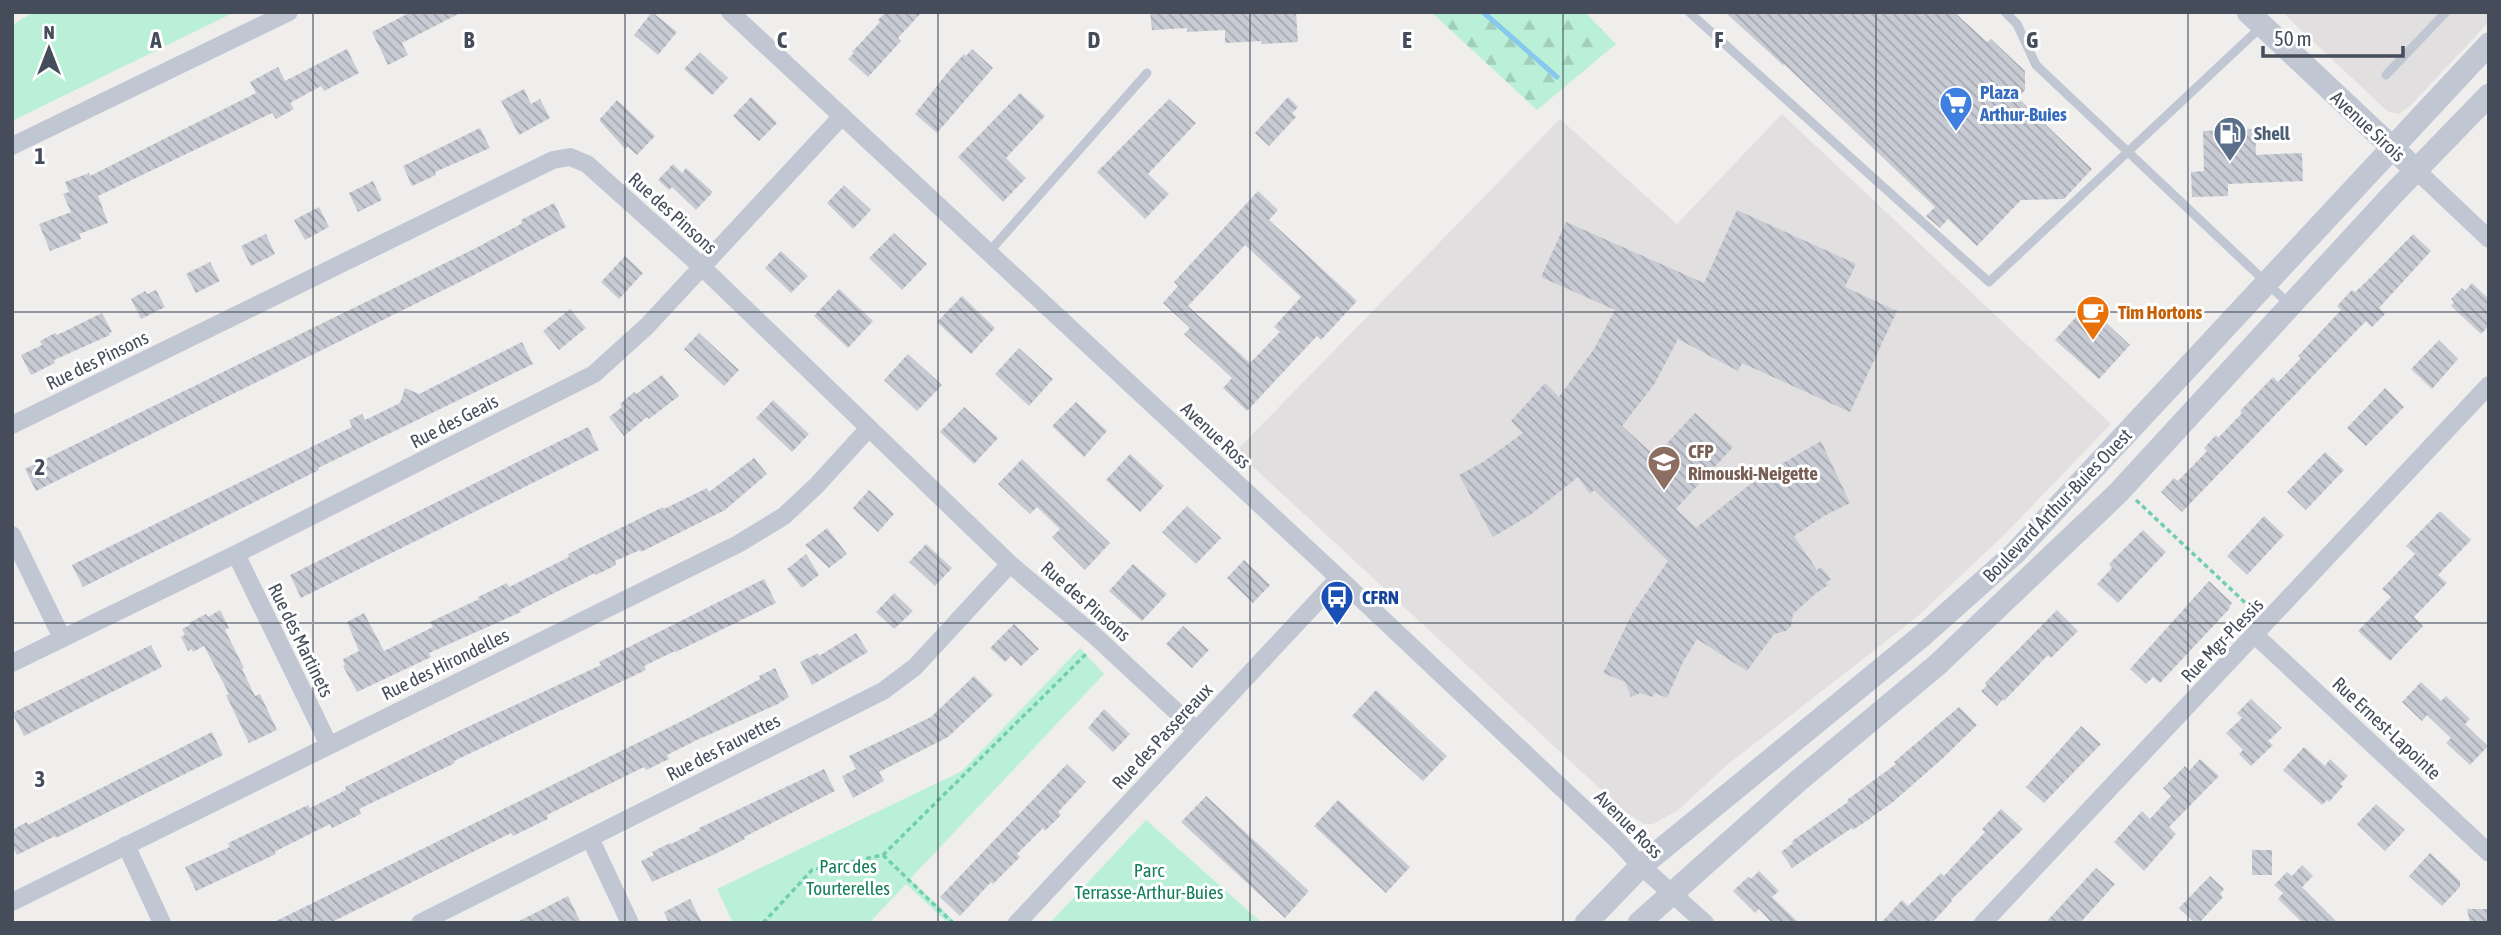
<svg xmlns="http://www.w3.org/2000/svg" width="2501" height="935" viewBox="0 0 2501 935" font-family="'Asap Condensed',sans-serif">
  <style>
    .education { fill: #e1dfdf }
    .forest { fill: url(#forest-firs) }
    .park { fill: #baf0d7 }
    .lines { fill: none; stroke-linecap: round; stroke-linejoin: round }
    .stream { stroke: #86c8ee; stroke-width: 5 }
    .building { fill: url(#building-back-hatch); fill-rule: evenodd }
    .path { stroke: #71ceb0; stroke-width: 3.5; stroke-dasharray: 5 3.5; stroke-linecap: butt }
    .service { stroke: #c0c7d3; stroke-width: 9 }
    .minor { stroke: #c0c7d3; stroke-width: 18 }
    .tertiary { stroke: #c0c7d3; stroke-width: 23 }
    .grid { fill: none; stroke: #454d5b; stroke-width: 2; stroke-opacity: 0.55 }
    .labels { text-anchor: middle; stroke-width: 6; stroke-linejoin: round; paint-order: stroke }
    .shop-label { font-size: 19px; font-weight: bold; fill: #366cbe; stroke: #fff; text-anchor: start }
    .street-label { font-size: 19px; fill: #454d5b; stroke: #fff }
    .service-label { font-size: 19px; font-weight: bold; fill: #4e5e75; stroke: #fff; text-anchor: start }
    .food-label { font-size: 19px; font-weight: bold; fill: #c56008; stroke: #fff; text-anchor: start }
    .education-label { font-size: 19px; font-weight: bold; fill: #785e54; stroke: #fff; text-anchor: start }
    .transit-label { font-size: 19px; font-weight: bold; fill: #164399; stroke: #fff; text-anchor: start }
    .park-label { font-size: 19px; fill: #147f5a; stroke: #fff }
    .grid-label { font-size: 23px; text-anchor: middle; font-weight: bold; fill: #454d5b; stroke: #fff; stroke-width: 6; stroke-linejoin: round; paint-order: stroke }
  </style>
  <defs>
    <pattern id="forest-firs" width="22" height="20" patternUnits="userSpaceOnUse" patternTransform="scale(1.75)"><rect width="22" height="20" fill="#baf0d7"/><path d="M5 1l3.5 6h-7zM16 11l3.5 6h-7z" fill="#a1cfbb"/></pattern>
    <pattern id="building-back-hatch" width="6" height="6" patternUnits="userSpaceOnUse" patternTransform="scale(1.75)"><rect width="6" height="6" fill="#c9cbd4"/><path d="M-1 5l2 2M0 0l6 6M5-1l2 2" fill="none" stroke="#a5a7af"/></pattern>
  </defs>
  <rect width="100%" height="100%" fill="#f0eeed"/>
  <path class="education" d="M2282 12H2489V22L2409 107 2398 114 2387 111Z
    M1782 114 2111 424 2006 533 1917 617 1727 765 1677 811 1653 824H1644L1624 811 1236 451 1560 119 1677 224Z"/>
  <path class="forest" d="M1431 12H1585L1616 44 1537 110Z"/>
  <path class="park" d="M34 12H235L12 121V25Z
    M1080 648 1104 674 910 879 956 923H948L906 884 869 923H733L717 889 962 771Z
    M1146 820 1262 923H1050Z"/>
  <g class="lines">
    <path class="stream" d="M1483 12 1557 77"/>
  </g>
  <path class="building" d="M411 12H462L402 43 408 55 388 65 372 32Z
    M652 12 677 32 658 55 634 35Z
    M886 12H922L898 38 901 41 868 77 848 59 854 53 852 52 880 22 878 20Z
    M1150 12H1296L1298 42 1262 44 1261 41 1225 43V30L1187 32V28L1152 30Z
    M1725 12H1954L1987 42 1991 39 2025 71V90L2018 98 2092 169 2064 199 2021 200 1977 246 1948 219 1940 228 1926 216 1935 207 1784 64 1783 65Z
    M347 49 359 73 324 91 321 86 290 103 294 109 276 119 272 113 98 196 108 223 79 234 81 239 50 251 39 224 71 212 63 194 69 192 65 182 89 173 90 176 256 93 250 82 278 67 285 81Z
    M972 49 993 68 937 133 915 114 947 73 964 54 966 56Z
    M700 52 728 78 712 95 684 69Z
    M524 89 531 104 540 99 550 118 519 135 501 101Z
    M1020 93 1045 116 1006 158 1026 178 1003 202 958 157Z
    M751 97 777 123 759 141 733 116Z
    M1288 97 1298 107 1292 113 1296 117 1269 146 1255 133Z
    M1169 99 1196 123 1148 174 1169 194 1145 219 1097 172Z
    M617 100 655 136 637 155 628 147 625 149 599 120Z
    M480 128 490 148 435 172 436 175 412 186 403 166Z
    M2255 129 2256 155 2302 153 2303 181 2228 184V196L2192 197 2191 172 2204 171 2203 131Z
    M673 164 682 173 686 168 713 192 696 210 672 187 669 190 658 180Z
    M373 181 382 200 358 212 349 193Z
    M844 185 871 210 853 229 827 203Z
    M1258 191 1278 210 1269 220 1357 301 1321 340 1317 336 1247 411 1223 388 1232 378 1184 334 1190 328 1163 303 1178 286 1174 282ZM1245 245 1301 297 1274 327 1280 332 1250 363 1188 306Z
    M554 203 566 227 474 275 36 491 25 469 476 248 519 225 522 223 521 220Z
    M319 207 329 227 305 240 294 220Z
    M1737 210 1856 264 1845 287 1897 311 1850 412 1742 363 1738 371 1678 339 1655 383 1622 426 1655 456 1695 413 1733 447 1676 509 1696 528 1759 477 1821 441 1850 503 1824 516 1794 536 1817 570 1821 567 1831 579 1826 583 1828 585 1815 594 1793 614 1791 626 1786 631 1774 634 1747 671 1697 639 1683 662 1667 698 1655 693 1652 697 1640 693 1631 697 1625 682 1603 673 1633 612 1668 561 1594 490 1590 494 1578 477 1530 515 1493 537 1459 475 1483 462 1523 433 1511 421 1545 383 1559 397 1594 349 1615 310 1541 277 1566 222 1704 283Z
    M894 233 927 264 902 290 869 258Z
    M266 234 275 254 251 266 241 246Z
    M2413 234 2431 251 2379 308 2385 314 2372 327 2366 321 2359 328 2182 512 2161 492 2174 478 2178 481 2207 451 2204 448 2216 435 2218 438 2242 413 2240 411 2273 377 2278 382 2301 358 2298 356 2341 310 2337 306 2352 290 2355 292 2369 279Z
    M781 251 808 276 791 293 765 268Z
    M625 256 643 273 619 299 601 282Z
    M210 262 220 281 196 293 186 274Z
    M2472 283 2489 299V326L2481 334 2451 306 2454 302 2451 299 2462 288 2465 291Z
    M839 289 873 321 848 348 814 316Z
    M156 290 165 307 141 319 131 299 145 291 147 294Z
    M962 296 995 328 971 354 937 322Z
    M2087 305 2130 345 2099 379 2055 340Z
    M570 309 586 328 559 350 543 331Z
    M102 313 112 332 109 333 110 335 54 360 55 363 31 375 21 355 42 345 40 341 55 333 57 335Z
    M699 333 739 370 724 386 684 349Z
    M2439 340 2458 359 2432 389 2411 369Z
    M522 342 533 364 318 468 319 470 83 587 72 565 352 427 349 420 362 414 365 420 400 403 405 388 419 394Z
    M1019 348 1053 379 1029 406 995 374Z
    M908 354 942 385 917 411 884 380Z
    M662 375 679 396 649 419 647 417 624 436 609 417 622 407 620 404 634 392 636 394Z
    M2385 388 2404 407 2366 446 2347 428Z
    M773 400 809 434 792 452 756 418Z
    M1076 402 1107 431 1084 457 1052 426Z
    M964 407 998 438 974 464 940 432Z
    M588 427 599 450 301 598 290 575Z
    M2325 452 2344 470 2306 510 2287 492Z
    M1130 454 1164 486 1140 512 1106 480Z
    M754 458 767 474 725 510 641 552 640 550 615 561 616 565 596 575 595 573 520 610 521 612 429 653 431 657 357 692 343 666 345 665 343 659 359 651 347 622 364 613 384 651 433 627 430 622 479 599 478 597 507 583 509 587 569 557 568 554 663 507 664 509 707 488 709 492Z
    M1022 459 1110 543 1085 570 1052 537 1060 529 1037 507 1030 514 998 484Z
    M869 490 894 514 878 532 853 508Z
    M1187 506 1221 538 1196 564 1162 532Z
    M2440 511 2471 540 2438 575 2447 583 2414 617 2423 626 2390 661 2358 631 2391 597 2382 589 2415 554 2406 546Z
    M2264 516 2284 535 2247 575 2227 556Z
    M827 528 847 554 829 568 805 545Z
    M2143 530 2166 552 2118 603 2097 584 2112 568 2109 564Z
    M926 544 952 568 935 586 909 562Z
    M806 554 819 575 802 588 787 569Z
    M1244 560 1270 585 1253 603 1227 578Z
    M1133 564 1167 594 1142 621 1109 591Z
    M764 579 776 603 676 652 675 651 644 666 646 670 454 761 455 763 359 809 361 814 332 828 330 824 274 852 276 854 196 891 185 867 230 847 228 843 308 805 310 808 346 790 345 787 461 730 601 665 599 662Z
    M2209 581 2232 603 2229 607 2230 608 2160 683 2153 677 2146 684 2130 669Z
    M894 593 913 611 894 629 876 612Z
    M220 610 229 628 225 630 244 668 242 669 255 696 260 694 277 730 249 743 226 695 229 694 204 646 193 652 192 649 188 651 181 637 185 635 182 629 190 625 189 623 206 614 208 617Z
    M2057 610 2078 631 2051 658 2048 655 2004 701 2003 699 1997 706 1981 691 1987 685 1985 683Z
    M1014 624 1039 649 1021 666 1011 656 1005 662 990 648Z
    M1183 626 1209 650 1192 668 1166 644Z
    M856 633 868 652 812 685 800 662 818 653 819 656Z
    M151 645 162 667 24 736 12 713Z
    M775 668 789 697 778 704 697 740 667 755 669 759 646 770 644 767 547 815 548 819 513 836 511 833 330 923H272L686 719 760 679 759 676Z
    M974 676 993 695 948 737 879 772 884 781 853 798 842 776 856 769 849 756 931 717Z
    M2421 682 2441 701 2446 696 2470 719 2465 724 2488 746 2470 765 2446 743 2451 738 2427 715 2422 721 2402 702Z
    M1376 690 1447 756 1423 781 1352 716Z
    M2251 699 2282 728 2268 741 2273 745 2251 766 2239 754 2243 750 2226 733 2242 718 2237 713Z
    M1959 707 1977 725 1942 759 1893 802 1865 822 1853 830 1852 828 1792 868 1781 852 1793 843 1792 841 1848 802 1847 800 1896 764 1894 762Z
    M1104 709 1130 734 1113 752 1088 728Z
    M2081 726 2101 744 2044 803 2026 787Z
    M212 732 223 755 56 838 55 836 17 855 12 846V830L27 822 28 825Z
    M2304 747 2325 766 2330 759 2348 776 2340 784 2343 786 2329 802 2327 800 2322 805 2283 770Z
    M2200 759 2219 776 2169 827 2176 834 2144 871 2114 842 2142 811 2150 819 2171 796 2163 788 2185 766 2189 771Z
    M1067 764 1086 782 1058 812 1061 815 1045 831 1043 828 1017 854 1020 857 993 884 991 882 960 916 940 897Z
    M824 769 835 791 744 837 745 839 713 855 652 882 641 861 654 855 652 852 670 843 671 844 700 830 699 828Z
    M1206 796 1309 891 1285 918 1181 822Z
    M1338 800 1410 867 1386 893 1314 826Z
    M2376 804 2405 830 2385 851 2357 824Z
    M2001 809 2023 829 1951 900 1952 901 1932 923H1881L1902 900 1908 906 1941 873 1944 876 1985 832 1982 829Z
    M2252 850H2272V875H2252Z
    M2430 853 2460 881V887L2442 906 2409 876Z
    M2302 865 2313 876 2302 887 2338 923H2303L2278 899 2283 893 2274 885 2287 872 2292 876Z
    M2096 868 2115 884 2090 912 2080 923H2045Z
    M1759 871 1779 891 1772 897 1799 923H1772L1759 909 1755 913 1733 891 1748 877 1751 879Z
    M2210 876 2224 889 2220 894 2223 897 2199 923H2195L2179 908Z
    M568 896 581 923H515L539 911Z
    M690 899 702 923H669L664 912Z
    M2467 909H2489V923H2470Z"/>
  <g class="lines">
    <path class="path" d="M2136 500 2253 610
      M883 855 953 923
      M763 923 812 870 883 855 1087 653"/>
    <path class="service" d="M1689 12 1989 282 2262 26
      M2005 12 2017 24 2036 65 2289 304
      M2386 75 2446 12
      M989 252 1147 73"/>
    <path class="minor" d="M730 12 1339 578 1618 841 1641 866 1705 923
      M12 146 289 12
      M2416 170 2489 239
      M12 425 553 160 570 157 587 164 702 267 1010 564 1095 636 1196 730
      M12 535 62 638
      M236 554 329 745
      M2255 635 2489 853
      M12 663 236 554 594 374 647 326 842 116
      M590 838 630 923
      M126 845 162 923
      M12 902 738 544 784 516 817 485 869 428
      M420 923 883 691 915 667 1010 564
      M1017 923 1339 578
      M1983 923 2489 385"/>
    <path class="tertiary" d="M2248 12 2416 170
      M1586 923 1641 866 1923 635 2014 554 2489 44
      M1639 923 1798 781 1937 665 2118 493 2393 194 2489 95"/>
  </g>
  <path class="grid" d="M313 12V923M625 12V923M938 12V923M1250 12V923M1563 12V923M1876 12V923M2188 12V923M12 312H2489M12 623H2489"/>
  <defs>
    <symbol id="supermarket-pin" viewBox="-11 -11 22 30"><path d="M0 17L-7.5 6A9.5 9.5 0 1 1 7.5 6Z" fill="#3f7fe0" stroke="#fff"/><path d="M-6-5.5h2.5l.6 2H6L4.5 2H-2.5L-4.4-4H-6ZM-1.5 3.2a1.3 1.3 0 1 0 .1 0ZM3 3.2a1.3 1.3 0 1 0 .1 0Z" fill="#fff"/></symbol>
    <symbol id="fuel-pin" viewBox="-11 -11 22 30"><path d="M0 17L-7.5 6A9.5 9.5 0 1 1 7.5 6Z" fill="#5c6f8a" stroke="#fff"/><path d="M-5.5-6h7V0h2V4h1.3V-2.5L3-4.5l.8-.8L6-3V5H2.5V1h-1V6h-7ZM-4.2-4.7v3.2H.2V-4.7Z" fill="#fff"/></symbol>
    <symbol id="cafe-pin" viewBox="-11 -11 22 30"><path d="M0 17L-7.5 6A9.5 9.5 0 1 1 7.5 6Z" fill="#e8710a" stroke="#fff"/><path d="M-5.5-4.5H6V0H3Q3 3.5 0 3.5H-2.5Q-5.5 3.5-5.5 0ZM3-3.2v2h1.7v-2ZM-6 4.5H4V6H-6Z" fill="#fff"/></symbol>
    <symbol id="school-pin" viewBox="-11 -11 22 30"><path d="M0 17L-7.5 6A9.5 9.5 0 1 1 7.5 6Z" fill="#8d6e63" stroke="#fff"/><path d="M0-5L7-2L0 1L-7-2ZM-4 1L0 2.5L4 1V4Q0 6-4 4Z" fill="#fff"/></symbol>
    <symbol id="bus-pin" viewBox="-11 -11 22 30"><path d="M0 17L-7.5 6A9.5 9.5 0 1 1 7.5 6Z" fill="#1a4fb4" stroke="#fff"/><path d="M-5-6H5V4H4V6H2V4H-2V6H-4V4H-5ZM-3.5-4V0h7V-4ZM-3.5 1.2v1.5H-2V1.2ZM2 1.2v1.5H3.5V1.2Z" fill="#fff"/></symbol>
  </defs>
  <g fill-rule="evenodd">
    <use href="#supermarket-pin" x="1937" y="84" width="38" height="52"/>
    <use href="#fuel-pin" x="2211" y="114" width="38" height="52"/>
    <use href="#cafe-pin" x="2074" y="293" width="38" height="52"/>
    <use href="#school-pin" x="1645" y="443" width="38" height="52"/>
    <use href="#bus-pin" x="1318" y="578" width="38" height="52"/>
  </g>
  <g class="labels">
    <g class="shop-label">
      <text x="1980" y="99">Plaza<tspan x="1980" dy="22">Arthur-Buies</tspan></text>
    </g>
    <g class="street-label">
      <text transform="translate(2368 126) rotate(43)" y="7">Avenue Sirois</text>
      <text transform="translate(673 213) rotate(42)" y="7">Rue des Pinsons</text>
      <text transform="translate(97 360) rotate(-26)" y="7">Rue des Pinsons</text>
      <text transform="translate(454 421) rotate(-27)" y="7">Rue des Geais</text>
      <text transform="translate(1216 435) rotate(43)" y="7">Avenue Ross</text>
      <text transform="translate(2057 505) rotate(-46)" y="7">Boulevard Arthur-Buies Ouest</text>
      <text transform="translate(1086 601) rotate(41)" y="7">Rue des Pinsons</text>
      <text transform="translate(301 640) rotate(64)" y="7">Rue des Martinets</text>
      <text transform="translate(2222 640) rotate(-46)" y="7">Rue Mgr-Plessis</text>
      <text transform="translate(445 664) rotate(-26)" y="7">Rue des Hirondelles</text>
      <text transform="translate(2387 728) rotate(43)" y="7">Rue Ernest-Lapointe</text>
      <text transform="translate(1162 736) rotate(-47)" y="7">Rue des Passereaux</text>
      <text transform="translate(723 747) rotate(-27)" y="7">Rue des Fauvettes</text>
      <text transform="translate(1629 824) rotate(45)" y="7">Avenue Ross</text>
    </g>
    <g class="service-label">
      <text x="2254" y="140">Shell</text>
    </g>
    <g class="food-label">
      <text x="2118" y="319">Tim Hortons</text>
    </g>
    <g class="education-label">
      <text x="1688" y="458">CFP<tspan x="1688" dy="22">Rimouski-Neigette</tspan></text>
    </g>
    <g class="transit-label">
      <text x="1362" y="604">CFRN</text>
    </g>
    <g class="park-label">
      <text x="848" y="873">Parc des<tspan x="848" dy="22">Tourterelles</tspan></text>
      <text x="1149" y="877">Parc<tspan x="1149" dy="22">Terrasse-Arthur-Buies</tspan></text>
    </g>
  </g>
  <g class="grid-label">
    <text x="156" y="48">A</text>
    <text x="469" y="48">B</text>
    <text x="782" y="48">C</text>
    <text x="1094" y="48">D</text>
    <text x="1407" y="48">E</text>
    <text x="1719" y="48">F</text>
    <text x="2032" y="48">G</text>
    <text x="40" y="164">1</text>
    <text x="40" y="475">2</text>
    <text x="40" y="787">3</text>
  </g>
  <rect width="2501" height="935" fill="none" stroke="#454d5b" stroke-width="28"/>
  <g transform="translate(49 49)" stroke="#ffffff" stroke-width="5" paint-order="stroke">
  <path d="M0-5L12 26L0 18L-12 26Z" fill="#454d5b"/>
  <text y="-10" font-size="19" font-weight="bold" text-anchor="middle" fill="#454d5b">N</text>
  </g>
  <path d="M2263 46v10h140v-10" fill="none" stroke="#454d5b" stroke-width="3.5"/>
  <text x="2274" y="46" font-size="21" fill="#454d5b" stroke="#ffffff" stroke-width="5" paint-order="stroke">50 m</text>
</svg>
